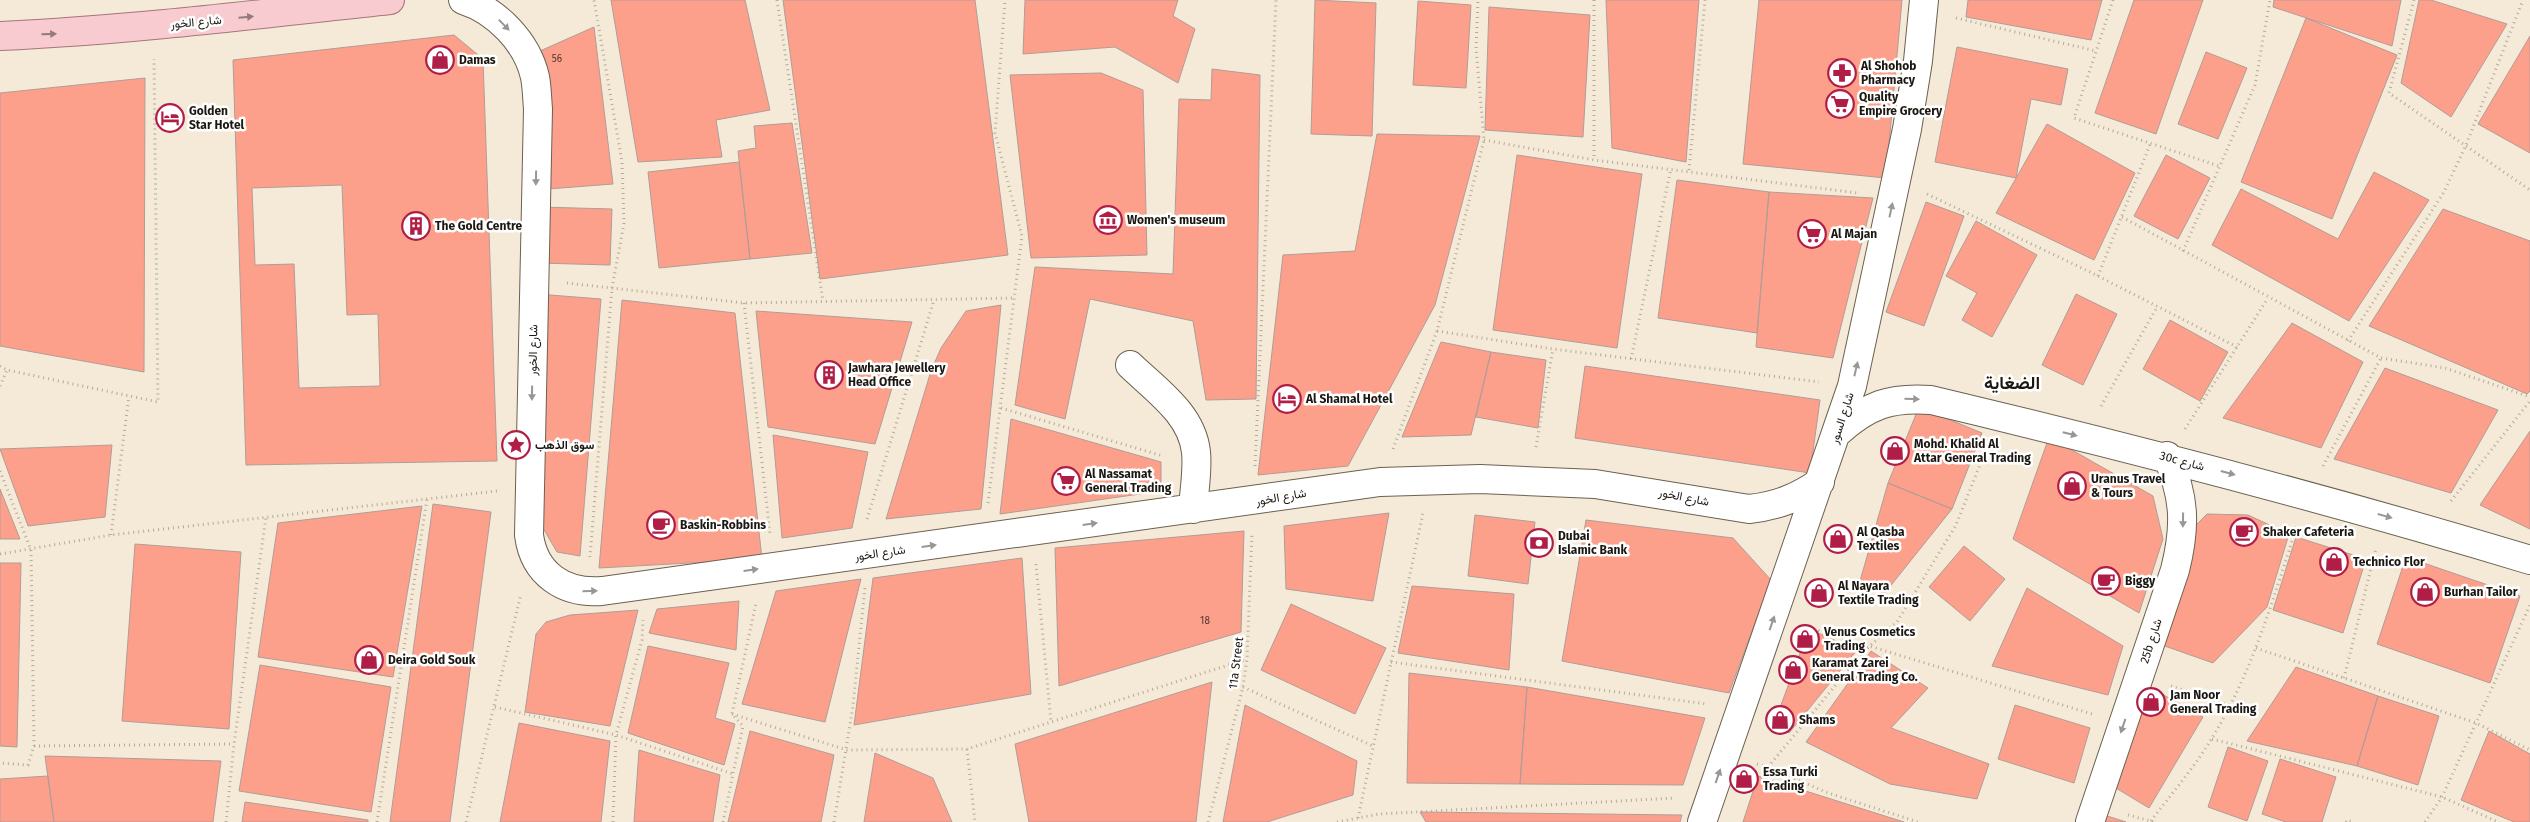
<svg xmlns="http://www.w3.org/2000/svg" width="2530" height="822" viewBox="0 0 2530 822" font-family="'Fira Sans',Vazirmatn,sans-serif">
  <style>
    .building { fill: #fca08b; stroke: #b29c97; fill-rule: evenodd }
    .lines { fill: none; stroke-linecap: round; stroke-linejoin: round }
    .minor-casing { stroke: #6b6151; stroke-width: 30 }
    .major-casing { stroke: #a67579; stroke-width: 30 }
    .path { stroke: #b3aa9b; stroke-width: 3; stroke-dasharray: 1 4; stroke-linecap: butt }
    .minor { stroke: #fff; stroke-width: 28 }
    .major { stroke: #f7cbd0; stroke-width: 28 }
    .oneway { fill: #947a7a }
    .oneway2 { fill: #989794 }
    .labels { text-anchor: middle; stroke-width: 5; stroke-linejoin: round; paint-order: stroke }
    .number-label { font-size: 10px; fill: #533930 }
    .street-label { font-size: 12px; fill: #1b1711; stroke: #fff }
    .poi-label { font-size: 12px; font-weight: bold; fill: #1b1711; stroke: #fff; text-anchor: start }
    .district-label { font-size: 18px; font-weight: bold; fill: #1b1711; stroke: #fff }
  </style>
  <rect width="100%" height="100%" fill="#f5ead7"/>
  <path class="building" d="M611 0H745L770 110 716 120 722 157 638 162Z
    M783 0H975L1008 255 820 279Z
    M1025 0H1178L1173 16 1195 29 1178 83 1115 47 1023 54Z
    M1315 0 1376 3 1372 136 1311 134Z
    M1606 0H1699L1686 162 1612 148Z
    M1759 0H1902L1886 178 1743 164Z
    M1968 0H2102L2091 40 1966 17Z
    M2134 0H2203L2156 134 2095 113Z
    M2274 0H2401L2392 46 2273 7Z
    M2419 0H2431L2507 24 2451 117 2401 83Z
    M1418 1 1471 5 1466 88 1413 85Z
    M1489 7 1590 15 1583 137 1485 130Z
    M2306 18 2397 55 2332 219 2241 182Z
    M594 27 613 184 548 189 540 51Z
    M454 35 483 59 497 461 246 465 233 60ZM342 185 347 315 378 314 380 386 299 388 294 264 255 265 252 188Z
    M2530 36V153L2478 124Z
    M1957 47 2068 69 2061 105 2031 99 2016 178 1935 162Z
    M2206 52 2247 68 2218 139 2178 124Z
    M1212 69 1260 75 1256 399 1206 400 1193 321 1090 299 1065 419 1015 405 1035 267 1173 274 1179 99 1211 100Z
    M1101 73 1143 90 1147 255 1031 258 1010 75Z
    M145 78 144 372 0 346V93Z
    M792 123 812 253 750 259 738 151 756 148 754 126Z
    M2047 124 2135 173 2094 260 1996 213Z
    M1377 134 1480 136 1435 305 1348 466 1258 475 1283 255 1355 251Z
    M1517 155 1642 174 1617 348 1493 330Z
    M2166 155 2210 178 2178 239 2134 216Z
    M739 162 750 259 659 268 648 172Z
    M2374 172 2429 200 2349 321 2212 245 2241 189 2338 239Z
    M1677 180 1769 192 1757 333 1658 318Z
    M1769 192 1873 198 1833 358 1756 347Z
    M1926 202 1964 216 1924 326 1886 312Z
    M539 207 612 209 610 265 538 263Z
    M2443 209 2530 241V391L2527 394 2369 326Z
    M1976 221 2037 255 1992 337 1962 320 1977 293 1946 276Z
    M537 294 601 299 580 556 557 552 533 511Z
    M2076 294 2117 314 2083 385 2042 365Z
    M622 300 735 313 762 559 599 568Z
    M1001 305 981 509 886 519 931 371 941 348 966 311Z
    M756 311 912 322 875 444 768 427Z
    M2170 320 2228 352 2200 401 2143 369Z
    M2292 323 2363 362 2321 448 2223 418Z
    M1441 342 1491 352 1471 435 1402 437Z
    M1491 352 1546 360 1538 428 1476 417Z
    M1585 366 1820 400 1810 473 1575 438Z
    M2385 368 2498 410 2451 493 2334 459Z
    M1919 407 1982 433 1952 509 1888 483Z
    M1011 419 1161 462V491L1000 514Z
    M2530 431V529L2480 505Z
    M773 435 868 452 852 528 782 538Z
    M2049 437 2153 496 2163 539 2139 613 2013 539Z
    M112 445 105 517 28 526 0 449Z
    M1888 483 1952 509 1884 594 1860 581Z
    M0 489 20 539H0Z
    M433 504 491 512 450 822H390Z
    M422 506 393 677 258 657 278 523Z
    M1389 513 1373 601 1286 589 1284 526Z
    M2207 514 2248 515 2289 534 2267 607 2213 663 2159 644 2189 532Z
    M1475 515 1535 522 1528 584 1468 576Z
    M1586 520 1733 538 1771 580 1729 693 1562 661Z
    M1244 531 1241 632 1059 686 1055 548Z
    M2296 537 2366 559 2343 633 2273 610Z
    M135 544 241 552 229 729 122 721Z
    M1964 546 2005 579 1970 621 1929 587Z
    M2406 557 2520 596 2490 683 2377 644Z
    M1022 558 1031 694 854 725 873 578Z
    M0 563H21L17 747 0 746Z
    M861 579 825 722 742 704 776 591Z
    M1412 586 1514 594 1509 670 1398 653Z
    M2027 588 2123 646 2108 695 1992 666Z
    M739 601 736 650 649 633 657 609Z
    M1291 604 1386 648 1355 714 1261 670Z
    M638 610 610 726 525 712 536 634 546 622 570 615Z
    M1809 629 1857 650 1789 733 1774 724Z
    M648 646 729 663 715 718 735 724 724 765 628 733Z
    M1871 651 1928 688 1891 728 1989 764 1977 799 1890 784 1806 742Z
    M260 665 391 687 371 812 239 791Z
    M2296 667 2378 696 2357 766 2247 741Z
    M1409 673 1527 687 1520 784 1407 783Z
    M1212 682 1196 822H1029L1015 744Z
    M2144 684 2203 717 2149 808 2111 785Z
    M1527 687 1705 718 1683 785 1520 784Z
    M2378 696 2439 716 2418 785 2357 766Z
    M1245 705 1357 761 1353 795 1267 822H1223Z
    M2015 705 2090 728 2074 783 1998 759Z
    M519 723 610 741 601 822H500Z
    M750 731 834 755 821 822H728Z
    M2489 731 2530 754V822H2514L2461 800Z
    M2228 747 2268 761 2247 821 2208 807Z
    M639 750 720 775 713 822H634Z
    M875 753 933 778 952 822H864Z
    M45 756 221 761 213 822H54Z
    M2280 759 2336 777 2322 822H2286L2262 814Z
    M48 776 54 822H0V779Z
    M1758 776 1904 822H1743Z
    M245 802 368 820V822H242Z
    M1420 812 1682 815 1680 822H1426Z
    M2104 815 2126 822H2102Z"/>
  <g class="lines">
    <defs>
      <path id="minor" d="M463 0C497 11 527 42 535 77 537 87 537 98 538 109L529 535C534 574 564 594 602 591L1380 482 1480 479 1595 484 1749 509C1777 506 1797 498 1820 482
        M1130 365C1156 390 1192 414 1196 452 1198 470 1194 491 1193 509
        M1838 432C1868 405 1890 397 1931 400 2132 448 2332 500 2530 560
        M1702 822 1852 386 1907 129 1918 61 1924 0
        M2090 822 2175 570C2186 526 2185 497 2167 456"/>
      <path id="major" d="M0 36C131 30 260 14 390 0"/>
    </defs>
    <use href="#minor" class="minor-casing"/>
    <use href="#major" class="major-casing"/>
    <path class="path" d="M777 0 823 301
      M1594 0V160
      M2113 0 2074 118 2219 166
      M2414 0 2389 93 2530 190
      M1956 18 2096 51
      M1484 140 1594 160 1858 193
      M1689 170 1705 0
      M1927 194 2090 272 2237 347
      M2122 217 2381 358 2445 368 2530 397
      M2183 251 2255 85 2270 0
      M2098 276 2151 142
      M567 283 744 303 1015 298
      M744 303 770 534
      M1437 331 1553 349 1819 382
      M2348 341 2444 192 2466 145 2523 0
      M1631 359 1671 168
      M0 366 7 370 158 402 154 59
      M0 386 7 370
      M2101 406 2157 307
      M1001 408 1163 456
      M2185 429 2268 298
      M1536 447 1553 349
      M1393 449 1437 331 1484 140 1476 48 1478 0
      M1255 466 1276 0
      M2323 466 2381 358
      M0 471 31 550 34 746 28 765 0 763
      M2451 501 2530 401
      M988 503 1022 236 995 133 1005 0
      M867 519 934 300
      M111 535 129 396
      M0 554 111 535 497 491
      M590 557 612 288 624 223 622 162 594 0
      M1036 564 1051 722
      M1804 626 2092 714
      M2256 648 2476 723 2530 750
      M1391 662 1707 704
      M2344 678 2376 548
      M2171 686 2229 705
      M1243 687 1373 746
      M495 707 616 735 733 774
      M732 714 847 750 967 749 1247 659
      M2212 739 2442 797 2498 822
      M34 746 234 744
      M967 749 975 822
      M1757 764 1768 767 1828 793 1918 822
      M1768 767 1863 652 1897 622 1956 525 1987 447
      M2128 815 2154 822
      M1358 818 1423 513
      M2151 821C2171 794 2195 767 2212 738 2252 673 2273 599 2297 526
      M226 822 234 744 266 517
      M377 822 427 499
      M466 822 521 594
      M613 822 616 735 642 640 643 620
      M723 822 743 726 732 714 756 603
      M834 822 853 706 865 587
      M1208 822 1243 687 1247 659 1252 533
      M1337 822 1379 814 1675 798
      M2346 822 2347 820 2353 822
      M2425 822 2442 797 2530 605"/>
    <use href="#minor" class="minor"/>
    <use href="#major" class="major"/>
  </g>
  <defs><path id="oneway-solid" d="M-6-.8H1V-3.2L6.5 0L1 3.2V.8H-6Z" transform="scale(1.25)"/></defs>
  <g class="oneway">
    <use href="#oneway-solid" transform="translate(246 17) rotate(-5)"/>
    <use href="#oneway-solid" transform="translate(49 34) rotate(-2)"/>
  </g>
  <g class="oneway2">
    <use href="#oneway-solid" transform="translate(504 25) rotate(46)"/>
    <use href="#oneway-solid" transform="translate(536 178) rotate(91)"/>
    <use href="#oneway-solid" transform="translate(1891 210) rotate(-78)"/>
    <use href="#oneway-solid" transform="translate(1856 369) rotate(-77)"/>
    <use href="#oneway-solid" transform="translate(532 393) rotate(91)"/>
    <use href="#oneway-solid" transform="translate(1912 399) rotate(2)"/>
    <use href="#oneway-solid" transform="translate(2070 434) rotate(14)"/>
    <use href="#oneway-solid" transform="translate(2228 473) rotate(15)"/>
    <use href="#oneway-solid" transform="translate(2385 516) rotate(16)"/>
    <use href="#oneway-solid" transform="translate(2183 520) rotate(91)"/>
    <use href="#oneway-solid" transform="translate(1090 524) rotate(-8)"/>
    <use href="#oneway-solid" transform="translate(929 546) rotate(-8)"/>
    <use href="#oneway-solid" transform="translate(751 570) rotate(-8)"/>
    <use href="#oneway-solid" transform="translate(590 591) rotate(-1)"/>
    <use href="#oneway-solid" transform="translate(1772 623) rotate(-71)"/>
    <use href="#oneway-solid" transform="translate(2123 726) rotate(109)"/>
    <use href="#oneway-solid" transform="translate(1718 776) rotate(-71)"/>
  </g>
  <defs>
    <symbol id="shop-ring" viewBox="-11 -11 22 22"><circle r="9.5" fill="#fff" stroke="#b01d46" stroke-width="1.5"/><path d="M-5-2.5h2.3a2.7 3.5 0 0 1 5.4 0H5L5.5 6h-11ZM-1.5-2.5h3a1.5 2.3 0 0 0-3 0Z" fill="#b01d46"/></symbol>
    <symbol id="pharmacy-ring" viewBox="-11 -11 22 22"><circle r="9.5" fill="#fff" stroke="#b01d46" stroke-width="1.5"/><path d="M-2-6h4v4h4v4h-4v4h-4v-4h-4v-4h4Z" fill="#b01d46"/></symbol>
    <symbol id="supermarket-ring" viewBox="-11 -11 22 22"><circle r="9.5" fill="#fff" stroke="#b01d46" stroke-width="1.5"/><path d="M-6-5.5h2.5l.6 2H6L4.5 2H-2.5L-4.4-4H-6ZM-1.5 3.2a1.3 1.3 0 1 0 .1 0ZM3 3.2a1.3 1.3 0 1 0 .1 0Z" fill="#b01d46"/></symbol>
    <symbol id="hotel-ring" viewBox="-11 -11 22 22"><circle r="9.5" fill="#fff" stroke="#b01d46" stroke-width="1.5"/><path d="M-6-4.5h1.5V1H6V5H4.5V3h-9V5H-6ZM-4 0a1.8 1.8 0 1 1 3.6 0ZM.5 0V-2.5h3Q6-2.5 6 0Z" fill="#b01d46"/></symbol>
    <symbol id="museum-ring" viewBox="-11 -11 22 22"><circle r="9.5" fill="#fff" stroke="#b01d46" stroke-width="1.5"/><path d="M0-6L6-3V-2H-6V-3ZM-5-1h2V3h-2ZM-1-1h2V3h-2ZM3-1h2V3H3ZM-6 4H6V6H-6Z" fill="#b01d46"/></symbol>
    <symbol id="building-ring" viewBox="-11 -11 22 22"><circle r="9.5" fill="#fff" stroke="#b01d46" stroke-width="1.5"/><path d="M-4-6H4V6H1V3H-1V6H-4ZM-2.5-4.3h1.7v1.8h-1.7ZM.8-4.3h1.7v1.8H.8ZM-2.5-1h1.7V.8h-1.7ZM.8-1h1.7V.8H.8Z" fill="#b01d46"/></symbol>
    <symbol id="sight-ring" viewBox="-11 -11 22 22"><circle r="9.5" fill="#fff" stroke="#b01d46" stroke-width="1.5"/><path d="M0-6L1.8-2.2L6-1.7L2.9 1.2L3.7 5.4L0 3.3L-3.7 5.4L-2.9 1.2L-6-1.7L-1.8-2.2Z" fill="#b01d46"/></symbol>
    <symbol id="cafe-ring" viewBox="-11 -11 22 22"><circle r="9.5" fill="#fff" stroke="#b01d46" stroke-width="1.5"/><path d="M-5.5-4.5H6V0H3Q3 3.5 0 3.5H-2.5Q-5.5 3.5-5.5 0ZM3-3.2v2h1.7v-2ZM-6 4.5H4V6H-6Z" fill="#b01d46"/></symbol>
    <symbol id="bank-ring" viewBox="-11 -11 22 22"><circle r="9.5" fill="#fff" stroke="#b01d46" stroke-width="1.5"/><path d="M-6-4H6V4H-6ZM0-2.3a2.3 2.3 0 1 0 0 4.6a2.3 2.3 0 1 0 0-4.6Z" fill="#b01d46"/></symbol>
  </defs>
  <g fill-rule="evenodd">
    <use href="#shop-ring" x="424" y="44" width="32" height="32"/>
    <use href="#pharmacy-ring" x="1826" y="57" width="32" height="32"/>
    <use href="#supermarket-ring" x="1824" y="88" width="32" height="32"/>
    <use href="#hotel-ring" x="154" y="102" width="32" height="32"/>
    <use href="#museum-ring" x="1092" y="204" width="32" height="32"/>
    <use href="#building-ring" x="400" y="210" width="32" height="32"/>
    <use href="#supermarket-ring" x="1796" y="218" width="32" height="32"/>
    <use href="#building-ring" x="813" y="359" width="32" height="32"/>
    <use href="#hotel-ring" x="1271" y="383" width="32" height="32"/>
    <use href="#sight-ring" x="500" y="429" width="32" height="32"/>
    <use href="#shop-ring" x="1879" y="435" width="32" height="32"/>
    <use href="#supermarket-ring" x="1050" y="465" width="32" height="32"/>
    <use href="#shop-ring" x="2056" y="470" width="32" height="32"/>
    <use href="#cafe-ring" x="645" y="509" width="32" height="32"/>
    <use href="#cafe-ring" x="2228" y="516" width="32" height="32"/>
    <use href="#shop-ring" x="1822" y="523" width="32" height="32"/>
    <use href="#bank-ring" x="1523" y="527" width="32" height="32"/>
    <use href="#shop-ring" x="2318" y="546" width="32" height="32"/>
    <use href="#cafe-ring" x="2090" y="565" width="32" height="32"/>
    <use href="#shop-ring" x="2409" y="576" width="32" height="32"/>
    <use href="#shop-ring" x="1803" y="577" width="32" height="32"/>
    <use href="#shop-ring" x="1789" y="623" width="32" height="32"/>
    <use href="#shop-ring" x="353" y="644" width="32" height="32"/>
    <use href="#shop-ring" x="1777" y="654" width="32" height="32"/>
    <use href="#shop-ring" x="2135" y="686" width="32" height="32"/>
    <use href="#shop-ring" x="1764" y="704" width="32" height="32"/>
    <use href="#shop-ring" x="1728" y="763" width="32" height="32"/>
  </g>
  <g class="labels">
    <g class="number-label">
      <text x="557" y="62">56</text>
      <text x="1205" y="624">18</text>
    </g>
    <g class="street-label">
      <text transform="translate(196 22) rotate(-5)" y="4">شارع الخور</text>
      <text transform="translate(533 350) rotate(-89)" y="4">شارع الخور</text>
      <text transform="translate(1842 418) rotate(-72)" y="4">شارع السور</text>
      <text transform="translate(2182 461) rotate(15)" y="4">30c شارع</text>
      <text transform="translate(1281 497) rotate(-10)" y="4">شارع الخور</text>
      <text transform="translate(1684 497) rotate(11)" y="4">شارع الخور</text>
      <text transform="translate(880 553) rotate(-8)" y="4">شارع الخور</text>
      <text transform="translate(2151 641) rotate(-72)" y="4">25b شارع</text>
      <text transform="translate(1236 663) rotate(-83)" y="4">11a Street</text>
    </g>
    <g class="poi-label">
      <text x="459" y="64">Damas</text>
      <text x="1861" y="70">Al Shohob<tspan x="1861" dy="14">Pharmacy</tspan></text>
      <text x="1859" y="101">Quality<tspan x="1859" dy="14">Empire Grocery</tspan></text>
      <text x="189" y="115">Golden<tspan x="189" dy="14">Star Hotel</tspan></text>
      <text x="1127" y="224">Women's museum</text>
      <text x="435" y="230">The Gold Centre</text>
      <text x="1831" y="238">Al Majan</text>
      <text x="848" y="372">Jawhara Jewellery<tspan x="848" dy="14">Head Office</tspan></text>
      <text x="1306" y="403">Al Shamal Hotel</text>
      <text x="1914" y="448">Mohd. Khalid Al<tspan x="1914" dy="14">Attar General Trading</tspan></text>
      <text x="535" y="449">سوق الذهب</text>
      <text x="1085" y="478">Al Nassamat<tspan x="1085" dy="14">General Trading</tspan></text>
      <text x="2091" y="483">Uranus Travel<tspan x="2091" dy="14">&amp; Tours</tspan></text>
      <text x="680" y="529">Baskin-Robbins</text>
      <text x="1857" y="536">Al Qasba<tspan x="1857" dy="14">Textiles</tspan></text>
      <text x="2263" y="536">Shaker Cafeteria</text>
      <text x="1558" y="540">Dubai<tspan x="1558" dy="14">Islamic Bank</tspan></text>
      <text x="2353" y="566">Technico Flor</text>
      <text x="2125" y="585">Biggy</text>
      <text x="1838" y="590">Al Nayara<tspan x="1838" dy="14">Textile Trading</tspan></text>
      <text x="2444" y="596">Burhan Tailor</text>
      <text x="1824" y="636">Venus Cosmetics<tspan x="1824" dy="14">Trading</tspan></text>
      <text x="388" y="664">Deira Gold Souk</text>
      <text x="1812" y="667">Karamat Zarei<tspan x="1812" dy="14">General Trading Co.</tspan></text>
      <text x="2170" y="699">Jam Noor<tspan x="2170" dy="14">General Trading</tspan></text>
      <text x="1799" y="724">Shams</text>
      <text x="1763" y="776">Essa Turki<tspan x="1763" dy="14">Trading</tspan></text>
    </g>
    <g class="district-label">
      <text x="2012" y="389">الضغاية</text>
    </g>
  </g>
</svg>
